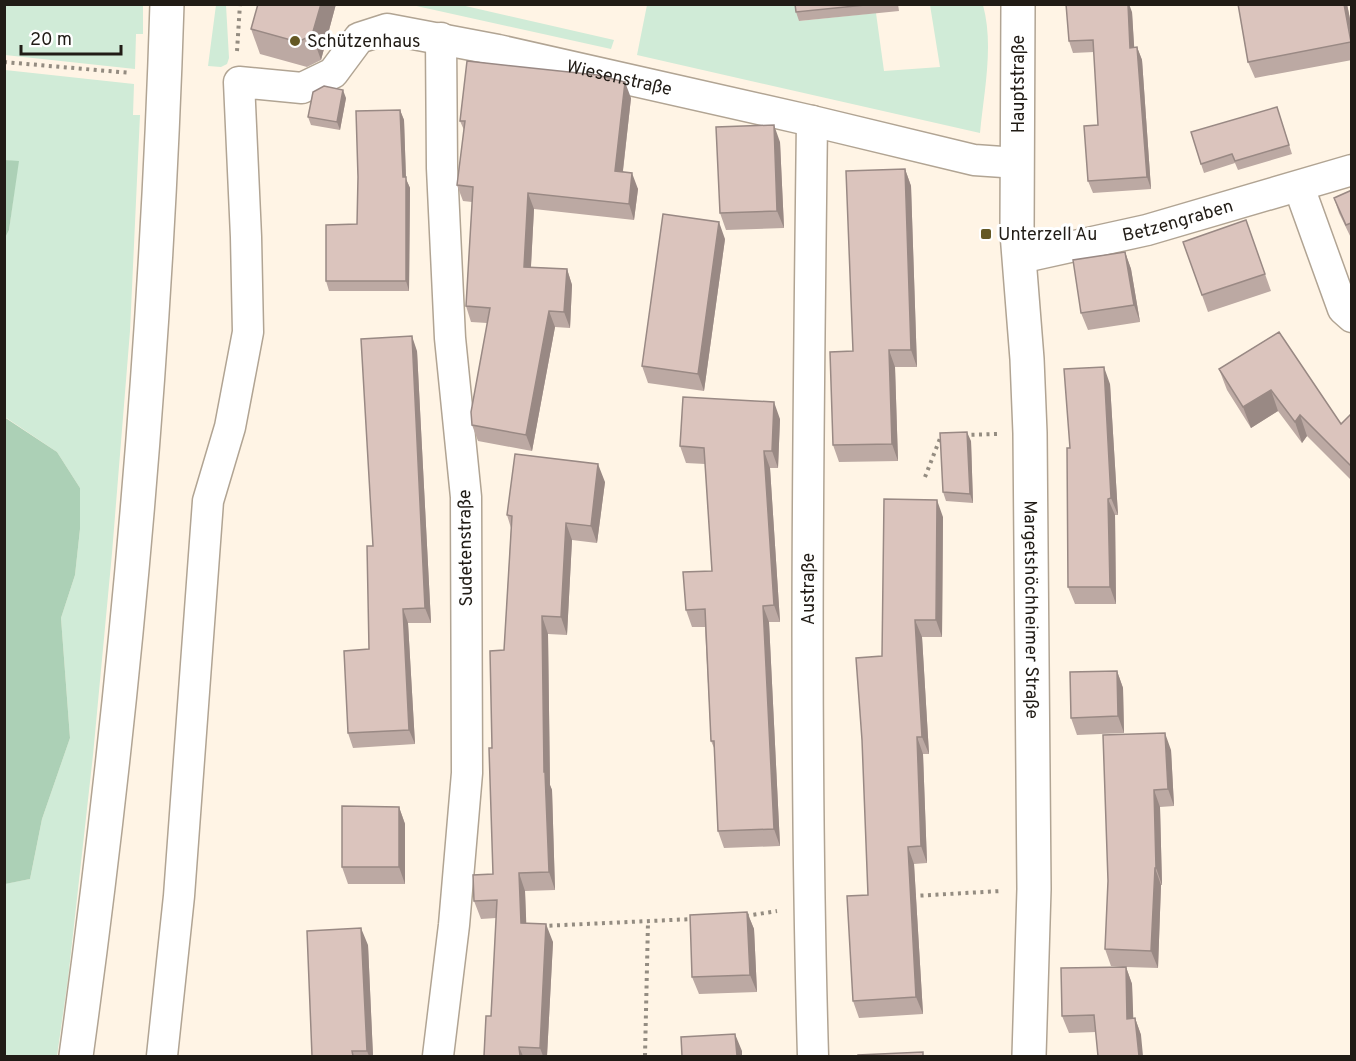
<svg xmlns="http://www.w3.org/2000/svg" width="1356" height="1061" viewBox="0 0 1356 1061" font-family="Overpass,sans-serif">
  <style>
    .green { fill: #d0ebd7 }
    .forest { fill: #acd0b6 }
    .lines { fill: none; stroke-linecap: round; stroke-linejoin: round }
    .minor-casing { stroke: #b1a493; stroke-width: 33 }
    .tertiary-casing { stroke: #b1a493; stroke-width: 36 }
    .secondary-casing { stroke: #b1a493; stroke-width: 36 }
    .path { stroke: #948c81; stroke-width: 4; stroke-dasharray: 3 4.5; stroke-linecap: butt }
    .minor { stroke: #fff; stroke-width: 30 }
    .tertiary { stroke: #fff; stroke-width: 33 }
    .secondary { stroke: #fff; stroke-width: 33 }
    .wall { fill: #bca9a3 }
    .shaded-wall { fill: #998984 }
    .building { fill: #dbc4bd; stroke: #998984; stroke-width: 1.5 }
    .poi-dot { fill: #645824; stroke: #fff; stroke-width: 2 }
    .labels { text-anchor: middle; stroke-width: 6; stroke-linejoin: round; paint-order: stroke }
    .poi-label { font-size: 18px; fill: #211c16; stroke: #fff; text-anchor: start }
    .street-label { font-size: 18px; fill: #211c16; stroke: #fff }
  </style>
  <rect width="100%" height="100%" fill="#fff4e5"/>
  <path class="green" d="M5 4 143 5V34H136L135 69 5 55Z
    M216 5H226L229 58 227 64 221 67 208 66Z
    M412 5H461L614 40 611 49Z
    M647 5H797L799 21 876 13 884 71 940 67 930 5H983C994 45 984 92 980 133L637 55Z
    M5 70 134 84 133 115H140L130 331 112 553 93 755 68 979 57 1056H5L4 884 30 879 42 819 70 738 61 618 75 575 80 529V488L57 452 5 417V238L9 230 18 162 5 160Z"/>
  <path class="forest" d="M5 160 19 161 9 230 5 238Z
    M4 417 57 452 80 488V529L75 575 61 618 70 738 42 819 30 879 5 884Z"/>
  <g class="lines">
    <defs>
      <g id="minor">
        <path d="M812 121C808 433 804 745 813 1056"/>
        <path d="M1299 187 1343 309 1352 317"/>
        <path id="s1" d="M1020 258 1147 230 1352 170"/>
        <path id="s2" d="M162 1056 179 896 208 501 230 427 248 332 246 237 239 82 302 88 333 73 359 38 387 29 498 50 812 121 974 160 1018 163"/>
        <path d="M438 1056 454 925 467 773 466 497 450 338 442 168 441 38"/>
      </g>
      <g id="tertiary">
        <path id="s3" d="M1018 4 1017 233 1027 359 1030 433 1034 889 1029 1056"/>
      </g>
      <path id="secondary" d="M76 1056C124 708 156 356 167 4"/>
    </defs>
    <use href="#minor" class="minor-casing"/>
    <use href="#tertiary" class="tertiary-casing"/>
    <use href="#secondary" class="secondary-casing"/>
    <path class="path" d="M237 51 240 4
      M4 62 131 73
      M964 435 998 434
      M925 477 941 436
      M913 896 1001 891
      M746 916 777 911
      M542 926 693 919
      M645 1056 648 922"/>
    <use href="#minor" class="minor"/>
    <use href="#tertiary" class="tertiary"/>
    <use href="#secondary" class="secondary"/>
  </g>
  <path class="wall" d="M258 4H336L321 60 307 67 260 54 251 29Z
    M795 4H898L899 11 799 21 796 12Z
    M1347 4 1352 29V60L1255 78 1248 62Z
    M1132 12 1134 48 1137 47 1142 60 1151 189 1093 193 1088 181 1098 125 1094 52 1073 53 1069 41Z
    M346 98 340 130 311 125 308 117Z
    M631 98 623 171 638 189 634 220 534 209 531 267 567 269 572 285 570 328 555 327 532 451 478 441 472 425 487 323 471 322 466 306 472 202 463 201 457 185 464 130 460 121Z
    M1277 107 1292 154 1238 170 1235 163 1204 173 1201 164Z
    M400 110 404 120 406 179 410 188 409 291H329L326 281 357 224Z
    M780 142 784 228 726 230 720 213Z
    M905 169 911 186 917 367H895L898 461 839 462 833 445 853 351Z
    M1352 190V240L1339 213 1334 198Z
    M1246 220 1271 291 1208 312 1183 242Z
    M725 239 704 391 648 383 642 366Z
    M1125 252 1131 269 1140 322 1088 330 1081 313Z
    M1279 332 1341 424 1352 413V481L1307 436 1302 443 1278 411 1251 428 1227 390 1219 369Z
    M417 351 431 623H408L415 744 353 748 348 733 369 649 373 546Z
    M1110 384 1118 515H1115L1116 604H1075L1068 587 1070 448Z
    M780 419 778 468H770L780 622H769L780 846 724 848 718 831 715 750 711 741 705 627H692L686 610 712 571 705 464 686 463 680 446Z
    M971 441 973 503 946 501 943 492Z
    M605 482 597 543 572 540 567 635 548 634 550 785 552 790 555 890 525 891 526 923 553 942 547 1056H484L491 1016 496 918 481 919 474 901 493 874 492 748 504 650 511 528 507 515Z
    M943 517 942 637H922L929 754H923L927 863 914 864 923 1014 859 1018 853 1001 868 895 882 656Z
    M1117 671 1123 688 1124 733 1077 735 1071 718Z
    M1171 750 1174 806 1160 807 1162 885H1161L1158 968 1126 967 1132 984 1133 1019 1135 1018 1141 1035 1096 1032 1069 1033 1062 1016 1123 967 1111 966 1105 949 1108 881Z
    M399 807 405 824V884H348L342 867Z
    M747 912 754 929 757 992 699 994 692 977Z
    M368 945 373 1056H312Z"/>
  <path class="shaded-wall" d="M321 4H336L321 60 312 35Z
    M1128 4H1129L1132 12 1135 60 1130 48Z
    M1344 4H1347L1352 29V43Z
    M1137 47 1142 60 1151 189 1147 177Z
    M625 82 631 98 621 187 615 171Z
    M343 90 346 98 340 130 337 122Z
    M400 110 404 120 406 179 410 188 409 291 406 281Z
    M774 125 780 142 784 228 777 211Z
    M905 169 911 186 917 367 911 350Z
    M632 173 638 189 634 220 629 204Z
    M528 193 534 209 530 283 524 267Z
    M719 222 725 239 704 391 698 374Z
    M1125 252 1131 269 1140 322 1134 305Z
    M567 269 572 285 570 328 564 312Z
    M549 311 555 327 532 451 526 435Z
    M412 336 417 351 431 623 425 608Z
    M889 350 895 367 898 461 892 444Z
    M1104 367 1110 384 1118 515 1111 498Z
    M1271 390 1278 411 1251 428 1243 407Z
    M774 402 780 419 778 468 772 451Z
    M1300 415 1307 436 1302 443 1295 422Z
    M967 432 971 441 973 503 970 494Z
    M764 451 770 468 780 622 774 605Z
    M598 464 605 482 597 543 591 526Z
    M1108 499 1115 515 1116 604 1110 587Z
    M937 500 943 517 942 637 936 620Z
    M566 523 572 540 567 635 561 617Z
    M763 606 769 622 780 846 774 829Z
    M403 609 408 623 415 744 409 730Z
    M542 616 548 634 550 785 552 790 555 890 549 872 544 772Z
    M915 620 922 637 929 754 922 737Z
    M1117 671 1123 688 1124 733 1118 716Z
    M1165 733 1171 750 1174 806 1168 789Z
    M917 737 923 754 927 863 921 846Z
    M1154 790 1160 807 1162 885 1156 868Z
    M399 807 405 824V884L399 867Z
    M908 847 914 864 923 1014 916 997Z
    M1155 868 1161 885 1158 968 1151 951Z
    M519 873 525 891 527 941 521 923Z
    M747 912 754 929 757 992 750 975Z
    M546 924 553 942 547 1056H543L540 1048Z
    M361 928 368 945 373 1056H369L367 1051Z
    M1126 967 1132 984 1134 1036 1127 1019Z
    M1135 1018 1141 1035 1143 1056H1139Z
    M735 1034 742 1051V1056H737Z
    M519 1047 523 1056H520Z"/>
  <path class="building" d="M258 4H321L312 35 298 42 251 29Z
    M795 4H875L796 12Z
    M1066 4H1128L1130 48 1137 47 1147 177 1088 181 1084 126 1098 125 1093 40 1069 41Z
    M1238 4H1344L1351 42 1248 62Z
    M467 61 597 75 625 82 615 171 632 173 629 204 528 193 524 267 567 269 564 312 549 311 526 435 472 425 471 412 490 308 466 306 473 187 457 185 465 121H460Z
    M324 86 343 90 337 122 308 117 313 92Z
    M1277 107 1289 145 1235 161 1232 154 1201 164 1191 132Z
    M400 110 403 177H406V281H326V225L357 224 358 177 356 111Z
    M774 125 777 211 720 213 716 127Z
    M905 169 911 350H889L892 444 833 445 830 352 853 351 846 171Z
    M1352 190V225L1351 223 1346 225 1334 198Z
    M663 214 719 222 698 374 642 366Z
    M1246 220 1265 274 1202 295 1183 242Z
    M1125 252 1134 305 1081 313 1073 260Z
    M1279 332 1341 424 1352 413V467L1300 415 1295 422 1271 390 1243 407 1219 369Z
    M412 336 425 608 403 609 409 730 348 733 344 651 369 649 367 546H373L361 339Z
    M1104 367 1111 498 1108 499 1110 587H1068L1067 448H1070L1064 369Z
    M683 397 774 402 772 451H764L774 605 763 606 774 829 718 831 714 741H711L705 609 686 610 683 572 712 571 704 448 680 446Z
    M967 432 970 494 943 492 940 433Z
    M515 454 598 464 591 526 566 523 561 617 542 616 544 772H545L549 872 519 873 521 923 546 924 540 1048 519 1047 520 1056H484L486 1016H491L497 900 474 901 473 875 493 874 489 748H492L490 651 504 650 512 516 507 515Z
    M884 499 937 500 936 620H915L922 737H917L921 846 908 847 916 997 853 1001 847 896 868 895 862 740 856 658 882 656Z
    M1117 671 1118 716 1071 718 1070 672Z
    M1165 733 1168 789 1154 790 1156 868H1155L1151 951 1105 949 1108 881 1103 735Z
    M342 806 399 807V867H342Z
    M747 912 750 975 692 977 690 915Z
    M361 928 367 1051H352L353 1056H312L307 931Z
    M1126 967 1127 1019 1135 1018 1139 1056H1098L1094 1015 1062 1016 1061 968Z
    M735 1034 737 1056H682L681 1037Z
    M923 1052V1056H858V1055Z"/>
  <g class="poi-dot">
    <circle cx="295" cy="41" r="6"/>
    <rect x="980" y="228" width="12" height="12" rx="3"/>
  </g>
  <g class="labels">
    <g class="poi-label">
      <text x="307" y="47">Schützenhaus</text>
      <text x="998" y="240">Unterzell Au</text>
    </g>
    <g class="street-label">
      <text dy="6" stroke="none"><textPath href="#s2" startOffset="1389">Wiesenstraße</textPath></text>
      <text transform="translate(1018 84) rotate(-90)" y="6">Hauptstraße</text>
      <text dy="6" stroke="none"><textPath href="#s1" startOffset="162">Betzengraben</textPath></text>
      <text transform="translate(465 548) rotate(-91)" y="6">Sudetenstraße</text>
      <text transform="translate(808 589) rotate(-90)" y="6">Austraße</text>
      <text dy="6" stroke="none"><textPath href="#s3" startOffset="606">Margetshöchheimer Straße</textPath></text>
    </g>
  </g>
  <rect width="1356" height="1061" fill="none" stroke="#211c16" stroke-width="12"/>
  <path d="M21 45v9h100v-9" fill="none" stroke="#211c16" stroke-width="3"/>
  <text x="30" y="45" font-size="18" fill="#211c16" stroke="#ffffff" stroke-width="4.5" paint-order="stroke">20 m</text>
</svg>
